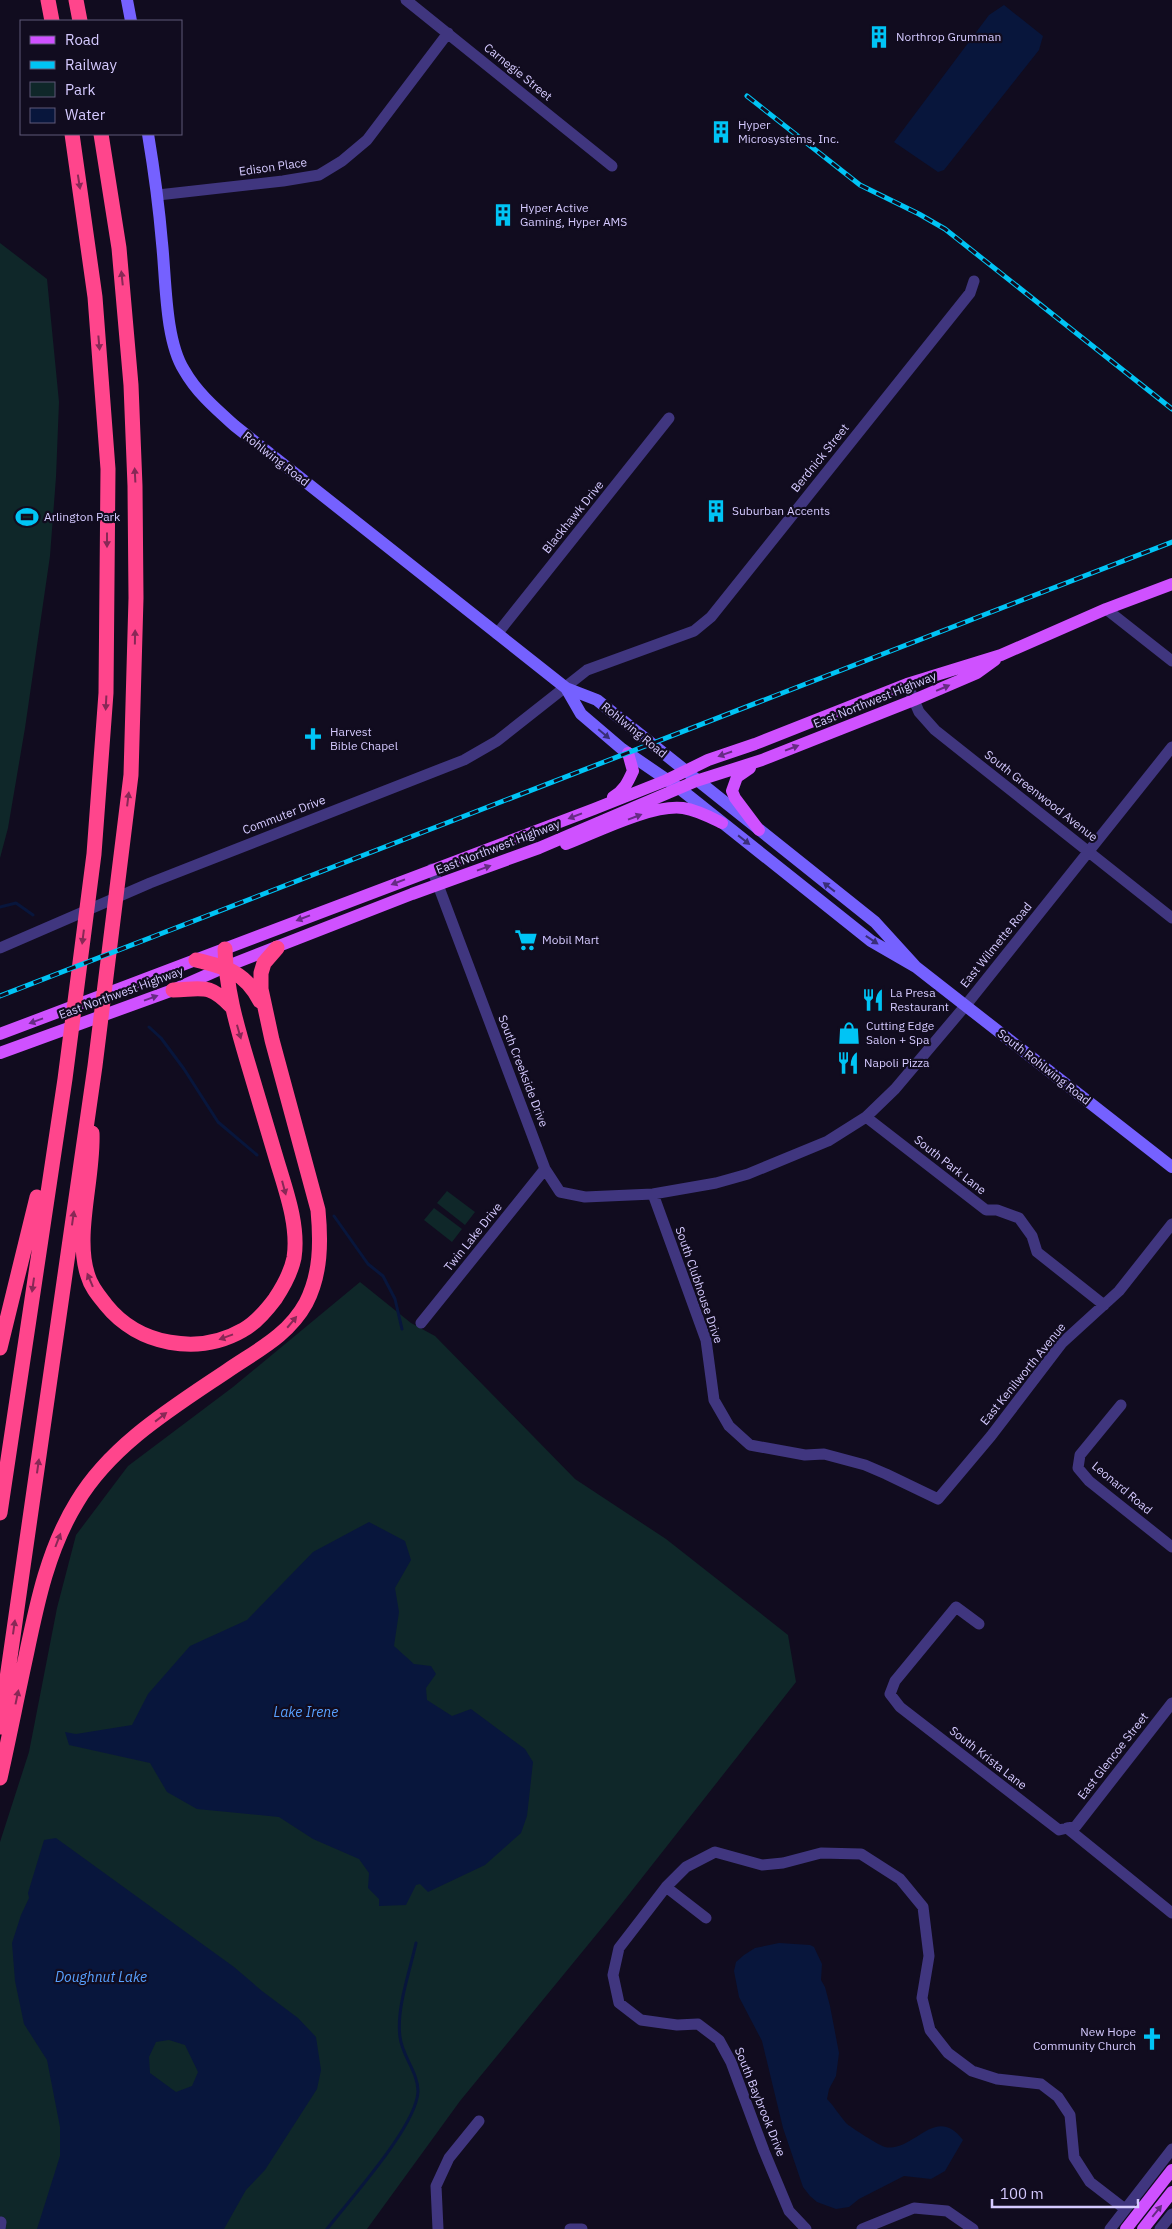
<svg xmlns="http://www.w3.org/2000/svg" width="1172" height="2229" viewBox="0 0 1172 2229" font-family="'IBM Plex Sans',sans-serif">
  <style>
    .green { fill: #0f2729 }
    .water { fill: #08163c; fill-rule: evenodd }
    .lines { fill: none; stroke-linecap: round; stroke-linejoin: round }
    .stream { stroke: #08163c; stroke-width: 3 }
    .street { stroke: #40367f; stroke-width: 11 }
    .secondary { stroke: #7561ff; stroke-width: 12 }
    .primary { stroke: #cf51ff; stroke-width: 12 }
    .highway { stroke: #ff458c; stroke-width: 15 }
    .rail-casing { stroke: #00c4f5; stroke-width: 5 }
    .rail { stroke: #110c1f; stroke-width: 3; stroke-dasharray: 9; stroke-linecap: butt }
    .oneway { fill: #882856 }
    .oneway2 { fill: #662b84 }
    .oneway3 { fill: #392e79 }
    .labels { text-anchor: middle; stroke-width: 4.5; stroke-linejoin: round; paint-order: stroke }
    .poi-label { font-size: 12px; fill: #d5caff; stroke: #110c1f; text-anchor: start }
    .street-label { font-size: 12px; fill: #d5caff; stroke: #110c1f }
    .water-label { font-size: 14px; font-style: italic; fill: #58a1ff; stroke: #110c1f }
  </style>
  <rect width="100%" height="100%" fill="#110c1f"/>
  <path class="green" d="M0 243 47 279 59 402 56 477 50 556 25 728 8 828 0 858Z
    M447 1191 475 1212 465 1225 437 1203Z
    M434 1208 462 1229 452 1242 424 1220Z
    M360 1282 411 1323 435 1336 575 1479 666 1539 788 1635 796 1682 619 1907 460 2101 367 2229H0V1842L29 1752 57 1608 76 1535 128 1466 233 1387Z"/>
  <path class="water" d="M1004 5 1043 36 1039 50 944 170 938 172 894 142 989 15Z
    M369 1522 405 1541 411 1560 395 1588 399 1612 394 1646 414 1664 431 1666 436 1674 426 1688 427 1700 452 1716 471 1709 525 1749 533 1762 527 1816 521 1833 485 1865 428 1892 420 1884 416 1885 406 1905 379 1906V1899L368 1888 369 1873 359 1859 313 1839 279 1817 197 1809 167 1792 150 1763 69 1745 65 1732 76 1734 132 1725 148 1694 190 1646 247 1620 313 1552Z
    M56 1838 234 1967 262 1991 298 2018 316 2037 321 2070 317 2089 265 2170 246 2190 224 2229H37L60 2156V2127L47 2060 24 2024 15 1981 12 1943 21 1915 29 1898 28 1893 44 1840ZM169 2040 185 2045 198 2072 192 2086 176 2092 150 2073 149 2057 156 2042Z
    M779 1943 810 1945 814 1947 822 1964 821 1980 825 1987 830 2006 839 2053 836 2076 829 2089 827 2099C834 2106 839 2115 846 2123 850 2127 880 2146 885 2147 914 2153 935 2103 963 2140L945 2171 931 2179 904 2176 859 2199 849 2207 836 2209 817 2202 810 2196 803 2187 783 2128 762 2041 739 1997 734 1971 736 1962 744 1955 755 1948Z"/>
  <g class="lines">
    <path class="stream" d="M0 907 16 903 33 915
      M149 1027 161 1038 184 1069 218 1122 257 1155
      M334 1216 368 1264 383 1276 395 1299 402 1329
      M327 2229C350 2199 417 2126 418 2091 418 2072 402 2056 400 2037 396 2009 410 1971 416 1943"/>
    <path class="street" d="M406 0 612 166
      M158 195 283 181 319 175 342 161 367 140 448 33
      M1106 609 1172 661
      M497 634 669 418
      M907 684 919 712 935 730 1172 918
      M432 869 545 1169 560 1192 585 1197 653 1194 716 1183 748 1174 828 1141 866 1117 895 1089 966 1005 1172 747
      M0 948 150 883 464 760 497 741 587 670 694 631 711 617 970 293 974 281
      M866 1117 986 1210H997L1019 1218 1032 1236 1037 1252 1104 1305
      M653 1194 706 1340 714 1400 729 1426 750 1445 805 1455 824 1454 865 1465 886 1474 938 1499 991 1436 1062 1343 1119 1291 1172 1224
      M421 1323 545 1169
      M1121 1405 1080 1455 1078 1468 1089 1481 1172 1547
      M979 1624 956 1607 895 1681 890 1694 900 1707 1059 1830 1076 1826 1172 1703
      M1067 1828 1172 1913
      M666 1887 706 1918
      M0 2229 1 2222
      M438 2229 436 2186 449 2158 479 2121
      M570 2229H582
      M806 2229 789 2211 764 2151 731 2062 719 2040 698 2024 677 2025 641 2020 619 2003 613 1975 619 1948 666 1887 686 1867 715 1852 762 1865 783 1863 821 1853 861 1854 900 1879 923 1907 929 1956 922 1998 930 2030 948 2053 972 2071 997 2079 1041 2084 1058 2097 1070 2115 1074 2157 1090 2182 1125 2209
      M862 2229 914 2208 947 2211 973 2229
      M1110 2229 1172 2149
      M1160 2229 1172 2214"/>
    <path class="secondary" d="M127 0 131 21
      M148 134C154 170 159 207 162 243 166 280 165 340 184 370 197 393 216 409 235 426L566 688 597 700 875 922 916 967
      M566 688 581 714 622 749 679 788 871 941 916 967 1172 1167"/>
    <path class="primary" d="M750 768 737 777 732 791 735 798 759 830
      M613 797C624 791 628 782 633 771L628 753
      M566 844C597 832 652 804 683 808 697 810 710 817 722 823
      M0 1034 594 809 667 780 708 760 755 744 907 684 1001 655 1106 609 1172 584
      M0 1053 173 990 225 967 412 894 539 848 696 781 762 760 914 700 977 673 995 660
      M1126 2229 1172 2170
      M1143 2229 1172 2192"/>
    <path class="highway" d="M48 0 52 21
      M76 0 80 21
      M196 960C226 967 245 972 260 1001
      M173 990C203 989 209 983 231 1006
      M92 1133C94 1177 74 1236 88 1276 91 1287 99 1296 106 1305 138 1345 198 1356 243 1330 256 1323 266 1311 275 1299 283 1287 291 1272 294 1258 299 1226 286 1191 277 1161 267 1128 257 1094 247 1060 236 1023 226 988 225 949
      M0 1348 37 1197
      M0 1513 65 1079 94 854 106 693 108 469 95 297 72 134
      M0 1727 95 1066 131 775 136 598 135 486 131 385 119 248 101 134
      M0 1778C9 1738 17 1697 26 1656 37 1603 48 1549 77 1502 111 1445 172 1408 227 1371 256 1351 288 1336 306 1303 321 1274 321 1242 318 1210L272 1040 261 989V973L264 963 277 948"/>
    <defs>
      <path id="rail" d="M747 96 860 185 919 214 945 229 1172 409
        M0 996 1172 542"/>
    </defs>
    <use href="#rail" class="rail-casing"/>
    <use href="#rail" class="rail"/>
  </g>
  <defs><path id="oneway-solid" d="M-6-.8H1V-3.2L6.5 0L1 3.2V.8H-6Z" transform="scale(1.25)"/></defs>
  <g class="oneway">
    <use href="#oneway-solid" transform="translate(79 182) rotate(81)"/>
    <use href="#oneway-solid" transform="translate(122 278) rotate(-96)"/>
    <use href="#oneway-solid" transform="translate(99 343) rotate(85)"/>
    <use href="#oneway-solid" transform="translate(135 475) rotate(-93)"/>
    <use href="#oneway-solid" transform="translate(107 540) rotate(90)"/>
    <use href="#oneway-solid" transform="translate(135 637) rotate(-89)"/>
    <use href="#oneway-solid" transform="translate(106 703) rotate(93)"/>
    <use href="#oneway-solid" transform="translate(128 799) rotate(-83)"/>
    <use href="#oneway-solid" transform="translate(83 937) rotate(97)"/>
    <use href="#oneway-solid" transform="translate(239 1032) rotate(74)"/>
    <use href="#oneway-solid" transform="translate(284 1188) rotate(75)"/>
    <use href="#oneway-solid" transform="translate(73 1218) rotate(-82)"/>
    <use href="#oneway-solid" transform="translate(90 1280) rotate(-113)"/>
    <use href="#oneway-solid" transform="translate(33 1285) rotate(98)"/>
    <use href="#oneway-solid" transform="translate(292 1322) rotate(-50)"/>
    <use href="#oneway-solid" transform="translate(226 1337) rotate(160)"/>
    <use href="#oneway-solid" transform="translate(161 1417) rotate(-38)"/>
    <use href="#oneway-solid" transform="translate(38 1466) rotate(-82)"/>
    <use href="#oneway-solid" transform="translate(58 1540) rotate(-69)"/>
    <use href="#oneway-solid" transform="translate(14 1627) rotate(-82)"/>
    <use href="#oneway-solid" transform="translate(17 1697) rotate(-78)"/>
  </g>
  <g class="oneway2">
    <use href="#oneway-solid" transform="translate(943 688) rotate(-23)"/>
    <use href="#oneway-solid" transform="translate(792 748) rotate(-21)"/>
    <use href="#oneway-solid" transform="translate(725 754) rotate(161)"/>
    <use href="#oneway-solid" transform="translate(575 816) rotate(159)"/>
    <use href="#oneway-solid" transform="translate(635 817) rotate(-21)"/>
    <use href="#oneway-solid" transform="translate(484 868) rotate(-20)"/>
    <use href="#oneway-solid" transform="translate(398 882) rotate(159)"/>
    <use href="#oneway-solid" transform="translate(303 918) rotate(159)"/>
    <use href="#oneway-solid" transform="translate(151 998) rotate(-20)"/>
    <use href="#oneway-solid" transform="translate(36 1021) rotate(160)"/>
    <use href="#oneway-solid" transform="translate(1157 2211) rotate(-51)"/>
  </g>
  <g class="oneway3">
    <use href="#oneway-solid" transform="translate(604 734) rotate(40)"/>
    <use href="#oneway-solid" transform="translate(744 840) rotate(38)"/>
    <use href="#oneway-solid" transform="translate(829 887) rotate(-142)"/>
    <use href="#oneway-solid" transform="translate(872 940) rotate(34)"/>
  </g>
  <defs>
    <symbol id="building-bare" viewBox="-9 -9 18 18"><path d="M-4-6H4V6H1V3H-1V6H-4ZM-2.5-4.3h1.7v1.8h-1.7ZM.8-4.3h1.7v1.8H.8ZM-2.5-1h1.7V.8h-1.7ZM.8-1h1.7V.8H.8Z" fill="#00c4f5" stroke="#110c1f" stroke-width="2.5" paint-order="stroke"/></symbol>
    <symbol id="stadium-bare" viewBox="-9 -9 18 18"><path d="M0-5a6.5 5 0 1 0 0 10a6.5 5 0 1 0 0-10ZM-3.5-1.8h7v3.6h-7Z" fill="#00c4f5" stroke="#110c1f" stroke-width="2.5" paint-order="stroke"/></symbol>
    <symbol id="church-bare" viewBox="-9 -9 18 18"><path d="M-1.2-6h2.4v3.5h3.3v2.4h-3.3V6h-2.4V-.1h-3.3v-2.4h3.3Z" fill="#00c4f5" stroke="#110c1f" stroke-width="2.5" paint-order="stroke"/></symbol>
    <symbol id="supermarket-bare" viewBox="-9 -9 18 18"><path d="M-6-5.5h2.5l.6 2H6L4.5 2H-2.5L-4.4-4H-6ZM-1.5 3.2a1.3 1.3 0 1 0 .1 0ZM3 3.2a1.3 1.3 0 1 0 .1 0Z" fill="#00c4f5" stroke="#110c1f" stroke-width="2.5" paint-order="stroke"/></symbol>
    <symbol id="restaurant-bare" viewBox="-9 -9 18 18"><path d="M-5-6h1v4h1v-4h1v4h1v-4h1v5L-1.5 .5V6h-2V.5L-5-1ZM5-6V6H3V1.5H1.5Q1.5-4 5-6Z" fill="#00c4f5" stroke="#110c1f" stroke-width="2.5" paint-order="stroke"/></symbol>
    <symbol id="shop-bare" viewBox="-9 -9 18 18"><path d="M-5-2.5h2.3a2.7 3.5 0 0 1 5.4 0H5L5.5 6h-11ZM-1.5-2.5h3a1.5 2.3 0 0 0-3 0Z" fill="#00c4f5" stroke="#110c1f" stroke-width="2.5" paint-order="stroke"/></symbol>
  </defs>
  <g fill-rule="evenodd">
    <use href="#building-bare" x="863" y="21" width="32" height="32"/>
    <use href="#building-bare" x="705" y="116" width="32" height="32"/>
    <use href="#building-bare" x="487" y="199" width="32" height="32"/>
    <use href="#building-bare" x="700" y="495" width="32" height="32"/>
    <use href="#stadium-bare" x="11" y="501" width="32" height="32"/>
    <use href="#church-bare" x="297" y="723" width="32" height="32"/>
    <use href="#supermarket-bare" x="510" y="924" width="32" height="32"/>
    <use href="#restaurant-bare" x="857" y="984" width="32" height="32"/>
    <use href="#shop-bare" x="833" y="1017" width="32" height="32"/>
    <use href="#restaurant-bare" x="832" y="1047" width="32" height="32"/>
    <use href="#church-bare" x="1136" y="2023" width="32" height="32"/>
  </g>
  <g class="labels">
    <g class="poi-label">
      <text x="896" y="41">Northrop Grumman</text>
      <text x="738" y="129">Hyper<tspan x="738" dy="14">Microsystems, Inc.</tspan></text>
      <text x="520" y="212">Hyper Active<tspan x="520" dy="14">Gaming, Hyper AMS</tspan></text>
      <text x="732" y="515">Suburban Accents</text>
      <text x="44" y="521">Arlington Park</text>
      <text x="330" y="736">Harvest<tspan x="330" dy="14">Bible Chapel</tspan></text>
      <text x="542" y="944">Mobil Mart</text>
      <text x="890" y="997">La Presa<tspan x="890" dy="14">Restaurant</tspan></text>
      <text x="866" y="1030">Cutting Edge<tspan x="866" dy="14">Salon + Spa</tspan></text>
      <text x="864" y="1067">Napoli Pizza</text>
      <text x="1136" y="2036" text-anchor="end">New Hope<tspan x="1136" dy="14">Community Church</tspan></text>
    </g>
    <g class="street-label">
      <text transform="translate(518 72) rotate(39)" y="4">Carnegie Street</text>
      <text transform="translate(273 167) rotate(-8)" y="4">Edison Place</text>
      <text transform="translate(820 458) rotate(-51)" y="4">Berdnick Street</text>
      <text transform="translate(276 459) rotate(38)" y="4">Rohlwing Road</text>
      <text transform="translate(573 517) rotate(-51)" y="4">Blackhawk Drive</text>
      <text transform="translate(875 700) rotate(-22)" y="4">East Northwest Highway</text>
      <text transform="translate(634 730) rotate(39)" y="4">Rohlwing Road</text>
      <text transform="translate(1041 796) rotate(38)" y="4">South Greenwood Avenue</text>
      <text transform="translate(284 815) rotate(-21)" y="4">Commuter Drive</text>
      <text transform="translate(498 847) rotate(-21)" y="4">East Northwest Highway</text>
      <text transform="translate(996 945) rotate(-51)" y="4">East Wilmette Road</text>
      <text transform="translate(121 993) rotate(-20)" y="4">East Northwest Highway</text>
      <text transform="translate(1044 1067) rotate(38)" y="4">South Rohlwing Road</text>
      <text transform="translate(523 1071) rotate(69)" y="4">South Creekside Drive</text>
      <text transform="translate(950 1165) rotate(38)" y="4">South Park Lane</text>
      <text transform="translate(473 1237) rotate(-51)" y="4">Twin Lake Drive</text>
      <text transform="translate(699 1285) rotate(71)" y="4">South Clubhouse Drive</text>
      <text transform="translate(1023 1374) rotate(-51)" y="4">East Kenilworth Avenue</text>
      <text transform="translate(1122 1488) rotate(40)" y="4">Leonard Road</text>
      <text transform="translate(1113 1756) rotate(-52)" y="4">East Glencoe Street</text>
      <text transform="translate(988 1758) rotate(38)" y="4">South Krista Lane</text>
      <text transform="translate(760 2102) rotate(68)" y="4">South Baybrook Drive</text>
    </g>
    <g class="water-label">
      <text x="306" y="1717">Lake Irene</text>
      <text x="101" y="1982">Doughnut Lake</text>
    </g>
  </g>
  <rect x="20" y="20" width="162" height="115" fill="#110c1f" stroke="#5f5879"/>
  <rect x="30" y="36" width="25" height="8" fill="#cf51ff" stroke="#5f5879"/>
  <text x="65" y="45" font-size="15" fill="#d5caff">Road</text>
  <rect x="30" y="61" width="25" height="8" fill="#00c4f5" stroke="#5f5879"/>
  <text x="65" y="70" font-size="15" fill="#d5caff">Railway</text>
  <rect x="30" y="82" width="25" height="15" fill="#0f2729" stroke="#5f5879"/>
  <text x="65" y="95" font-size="15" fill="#d5caff">Park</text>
  <rect x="30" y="108" width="25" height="15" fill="#08163c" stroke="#5f5879"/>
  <text x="65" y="120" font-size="15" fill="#d5caff">Water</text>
  <path d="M992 2199v8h146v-8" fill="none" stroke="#d5caff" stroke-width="2.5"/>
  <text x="1000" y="2199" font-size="15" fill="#d5caff" stroke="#110c1f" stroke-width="4" paint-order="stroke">100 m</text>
</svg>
